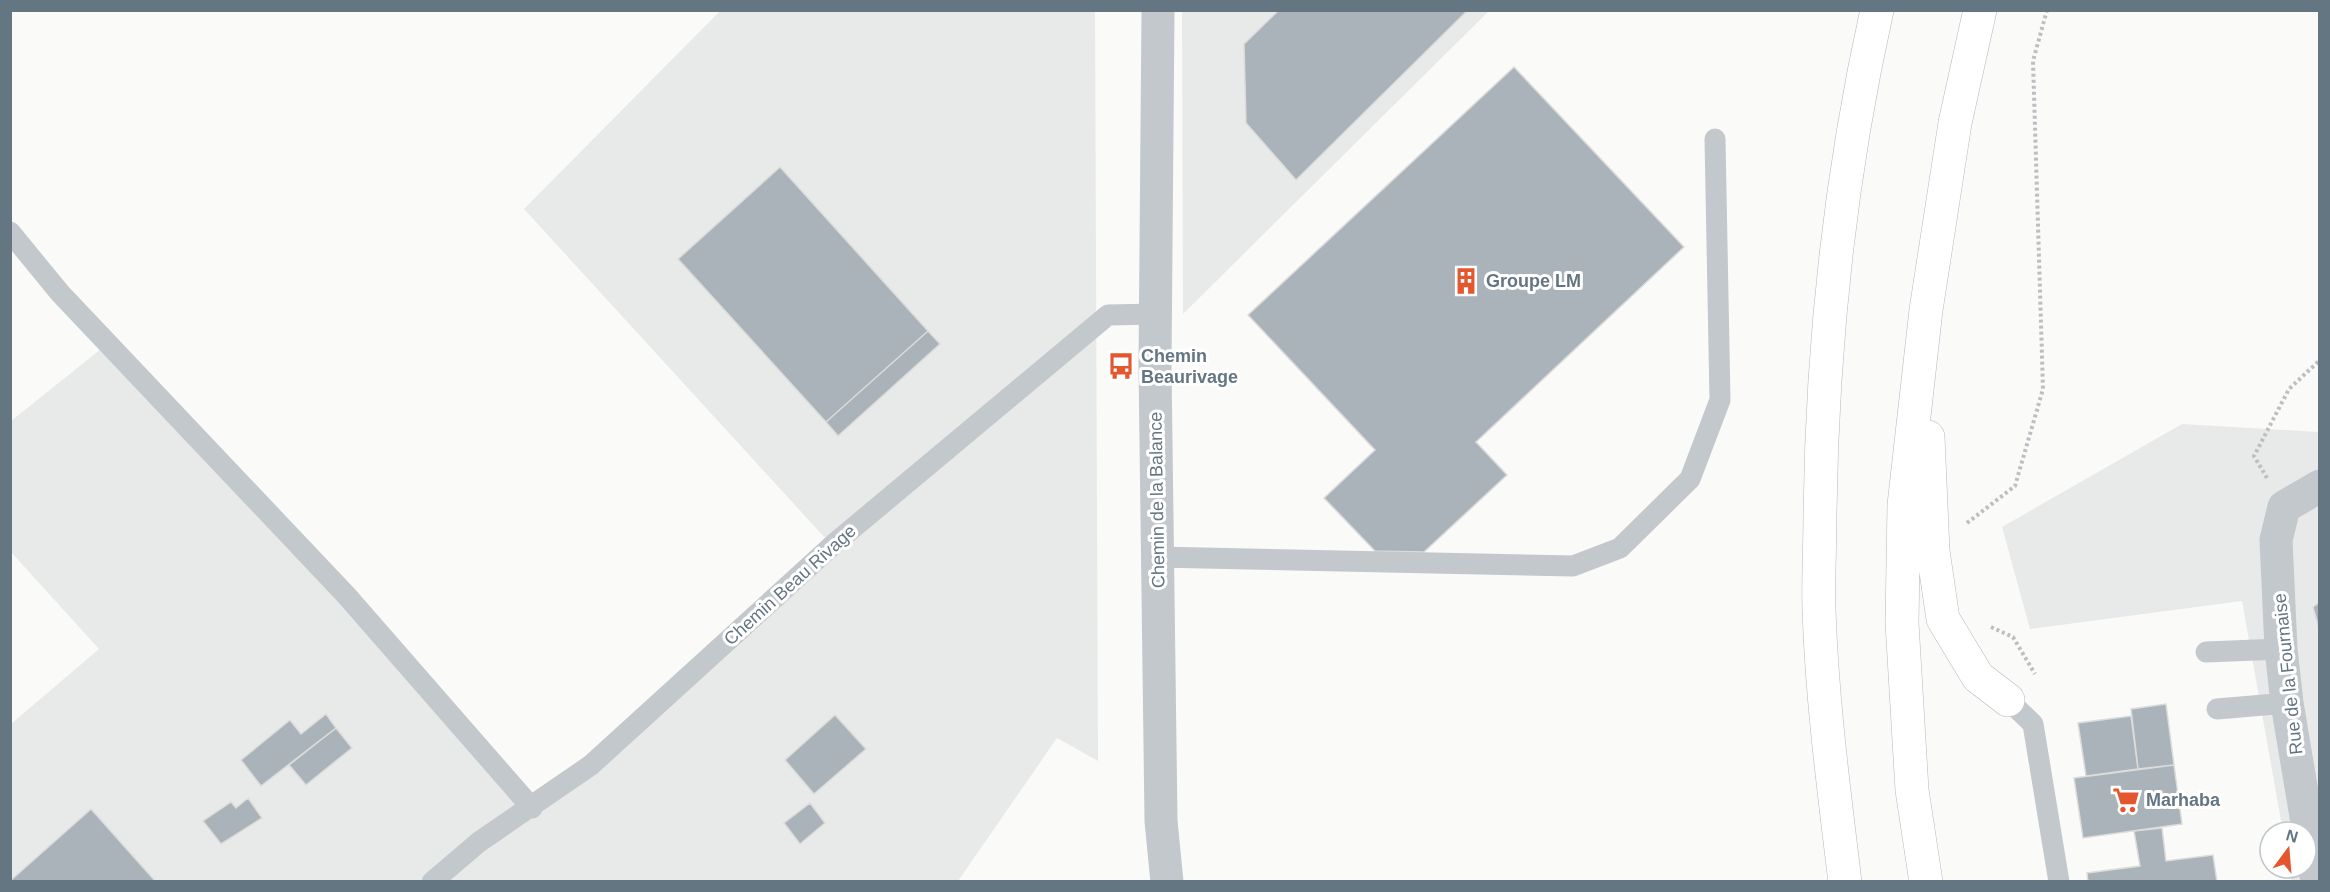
<svg xmlns="http://www.w3.org/2000/svg" width="2330" height="892" viewBox="0 0 2330 892" font-family="Arial,sans-serif">
  <style>
    .built { fill: #e8e9e9 }
    .building { fill: #aab3b9; stroke: #dcdcda; stroke-width: 1.5 }
    .lines { fill: none; stroke-linecap: round; stroke-linejoin: round }
    .trunk-casing { stroke: #b4b9bd; stroke-width: 34 }
    .path { stroke: #bbbfc2; stroke-width: 4; stroke-dasharray: 3 3; stroke-linecap: butt }
    .service { stroke: #c3c8cc; stroke-width: 21 }
    .minor { stroke: #c3c8cc; stroke-width: 33 }
    .tertiary { stroke: #c3c8cc; stroke-width: 33 }
    .trunk { stroke: #fff; stroke-width: 33 }
    .labels { text-anchor: middle; stroke-width: 6; stroke-linejoin: round; paint-order: stroke }
    .poi-label { font-size: 18px; font-weight: bold; fill: #657683; stroke: #fff; text-anchor: start }
    .street-label { font-size: 18px; fill: #657683; stroke: #fff }
  </style>
  <rect width="100%" height="100%" fill="#fafaf8"/>
  <path class="built" d="M1182 10 1489 11 1183 314Z
    M720 11H1095L1098 761 1057 738 958 881H11V724L99 649 11 552V421L116 337 533 813 837 551 524 209Z
    M2182 424 2319 432V881H2292L2289 868H2306V832H2283L2242 601 2030 629 2002 527Z"/>
  <path class="building" d="M1279 10H1468L1296 180 1246 123 1244 44Z
    M1514 67 1684 247 1476 442 1507 475 1424 552 1375 551 1324 498 1375 450 1248 315Z
    M780 167 928 331 826 422 678 259Z
    M928 331 940 344 838 436 826 422Z
    M2320 602V632L2313 607Z
    M2166 704 2174 765 2138 769 2131 709Z
    M326 714 336 728 261 786 241 760 290 720 301 734Z
    M835 715 866 749 814 794 785 760Z
    M2131 716 2138 769 2086 776 2078 723Z
    M336 728 352 748 306 785 289 765Z
    M2174 765 2182 824 2083 838 2074 778Z
    M248 798 262 818 221 844 203 821 231 802 236 808Z
    M810 803 825 823 800 844 784 823Z
    M91 809 156 882H10V881Z
    M2162 828 2166 861 2213 855 2217 882H2088L2087 873 2140 866 2134 831Z"/>
  <g class="lines">
    <defs>
      <path id="trunk" d="M1928 437 1933 551 1943 619 1978 677 2008 700
        M1845 882C1834 791 1822 701 1819 610 1818 579 1820 547 1820 515 1822 345 1840 176 1877 10
        M1926 882 1912 790 1902 623 1904 505 1926 310 1955 123 1980 10"/>
    </defs>
    <use href="#trunk" class="trunk-casing"/>
    <path class="path" d="M2267 478 2254 456 2289 389 2320 360
      M1967 523 2015 486 2043 389 2033 61 2047 10
      M1991 627 2013 637 2035 674"/>
    <path class="service" d="M10 232 60 293 346 595 532 808
      M1157 557 1573 566 1620 548 1690 479 1720 400 1715 139
      M2206 652 2281 649
      M2008 700 2033 724 2059 882
      M2217 709 2287 703
      M432 882 479 842 591 765 835 543 1108 315 1156 314"/>
    <path class="minor" d="M2317 882 2287 703 2281 649 2276 540 2284 507 2320 486"/>
    <path class="tertiary" d="M1158 10 1155 366 1161 821 1167 882"/>
    <use href="#trunk" class="trunk"/>
  </g>
  <defs>
    <symbol id="building-bare" viewBox="-9 -9 18 18"><path d="M-4-6H4V6H1V3H-1V6H-4ZM-2.5-4.3h1.7v1.8h-1.7ZM.8-4.3h1.7v1.8H.8ZM-2.5-1h1.7V.8h-1.7ZM.8-1h1.7V.8H.8Z" fill="#e4572e" stroke="#fff" stroke-width="2.5" paint-order="stroke"/></symbol>
    <symbol id="bus-bare" viewBox="-9 -9 18 18"><path d="M-5-6H5V4H4V6H2V4H-2V6H-4V4H-5ZM-3.5-4V0h7V-4ZM-3.5 1.2v1.5H-2V1.2ZM2 1.2v1.5H3.5V1.2Z" fill="#e4572e" stroke="#fff" stroke-width="2.5" paint-order="stroke"/></symbol>
    <symbol id="supermarket-bare" viewBox="-9 -9 18 18"><path d="M-6-5.5h2.5l.6 2H6L4.5 2H-2.5L-4.4-4H-6ZM-1.5 3.2a1.3 1.3 0 1 0 .1 0ZM3 3.2a1.3 1.3 0 1 0 .1 0Z" fill="#e4572e" stroke="#fff" stroke-width="2.5" paint-order="stroke"/></symbol>
  </defs>
  <g fill-rule="evenodd">
    <use href="#building-bare" x="1447" y="262" width="38" height="38"/>
    <use href="#bus-bare" x="1102" y="347" width="38" height="38"/>
    <use href="#supermarket-bare" x="2107" y="781" width="38" height="38"/>
  </g>
  <g class="labels">
    <g class="poi-label">
      <text x="1486" y="287">Groupe LM</text>
      <text x="1141" y="362">Chemin<tspan x="1141" dy="21">Beaurivage</tspan></text>
      <text x="2146" y="806">Marhaba</text>
    </g>
    <g class="street-label">
      <text transform="translate(1157 500) rotate(-91)" y="6">Chemin de la Balance</text>
      <text transform="translate(790 585) rotate(-42)" y="6">Chemin Beau Rivage</text>
      <text transform="translate(2288 674) rotate(-96)" y="6">Rue de la Fournaise</text>
    </g>
  </g>
  <rect width="2330" height="892" fill="none" stroke="#657683" stroke-width="24"/>
  <g transform="translate(2288 850) rotate(16)"><circle r="28" fill="#ffffff" stroke="#c1c8cd" stroke-width="1.5"/>
  <path d="M0-4.5L10 22L0 15L-10 22Z" fill="#e4572e"/>
  <text y="-9" font-size="16" font-weight="bold" text-anchor="middle" fill="#657683">N</text>
  </g>
</svg>
